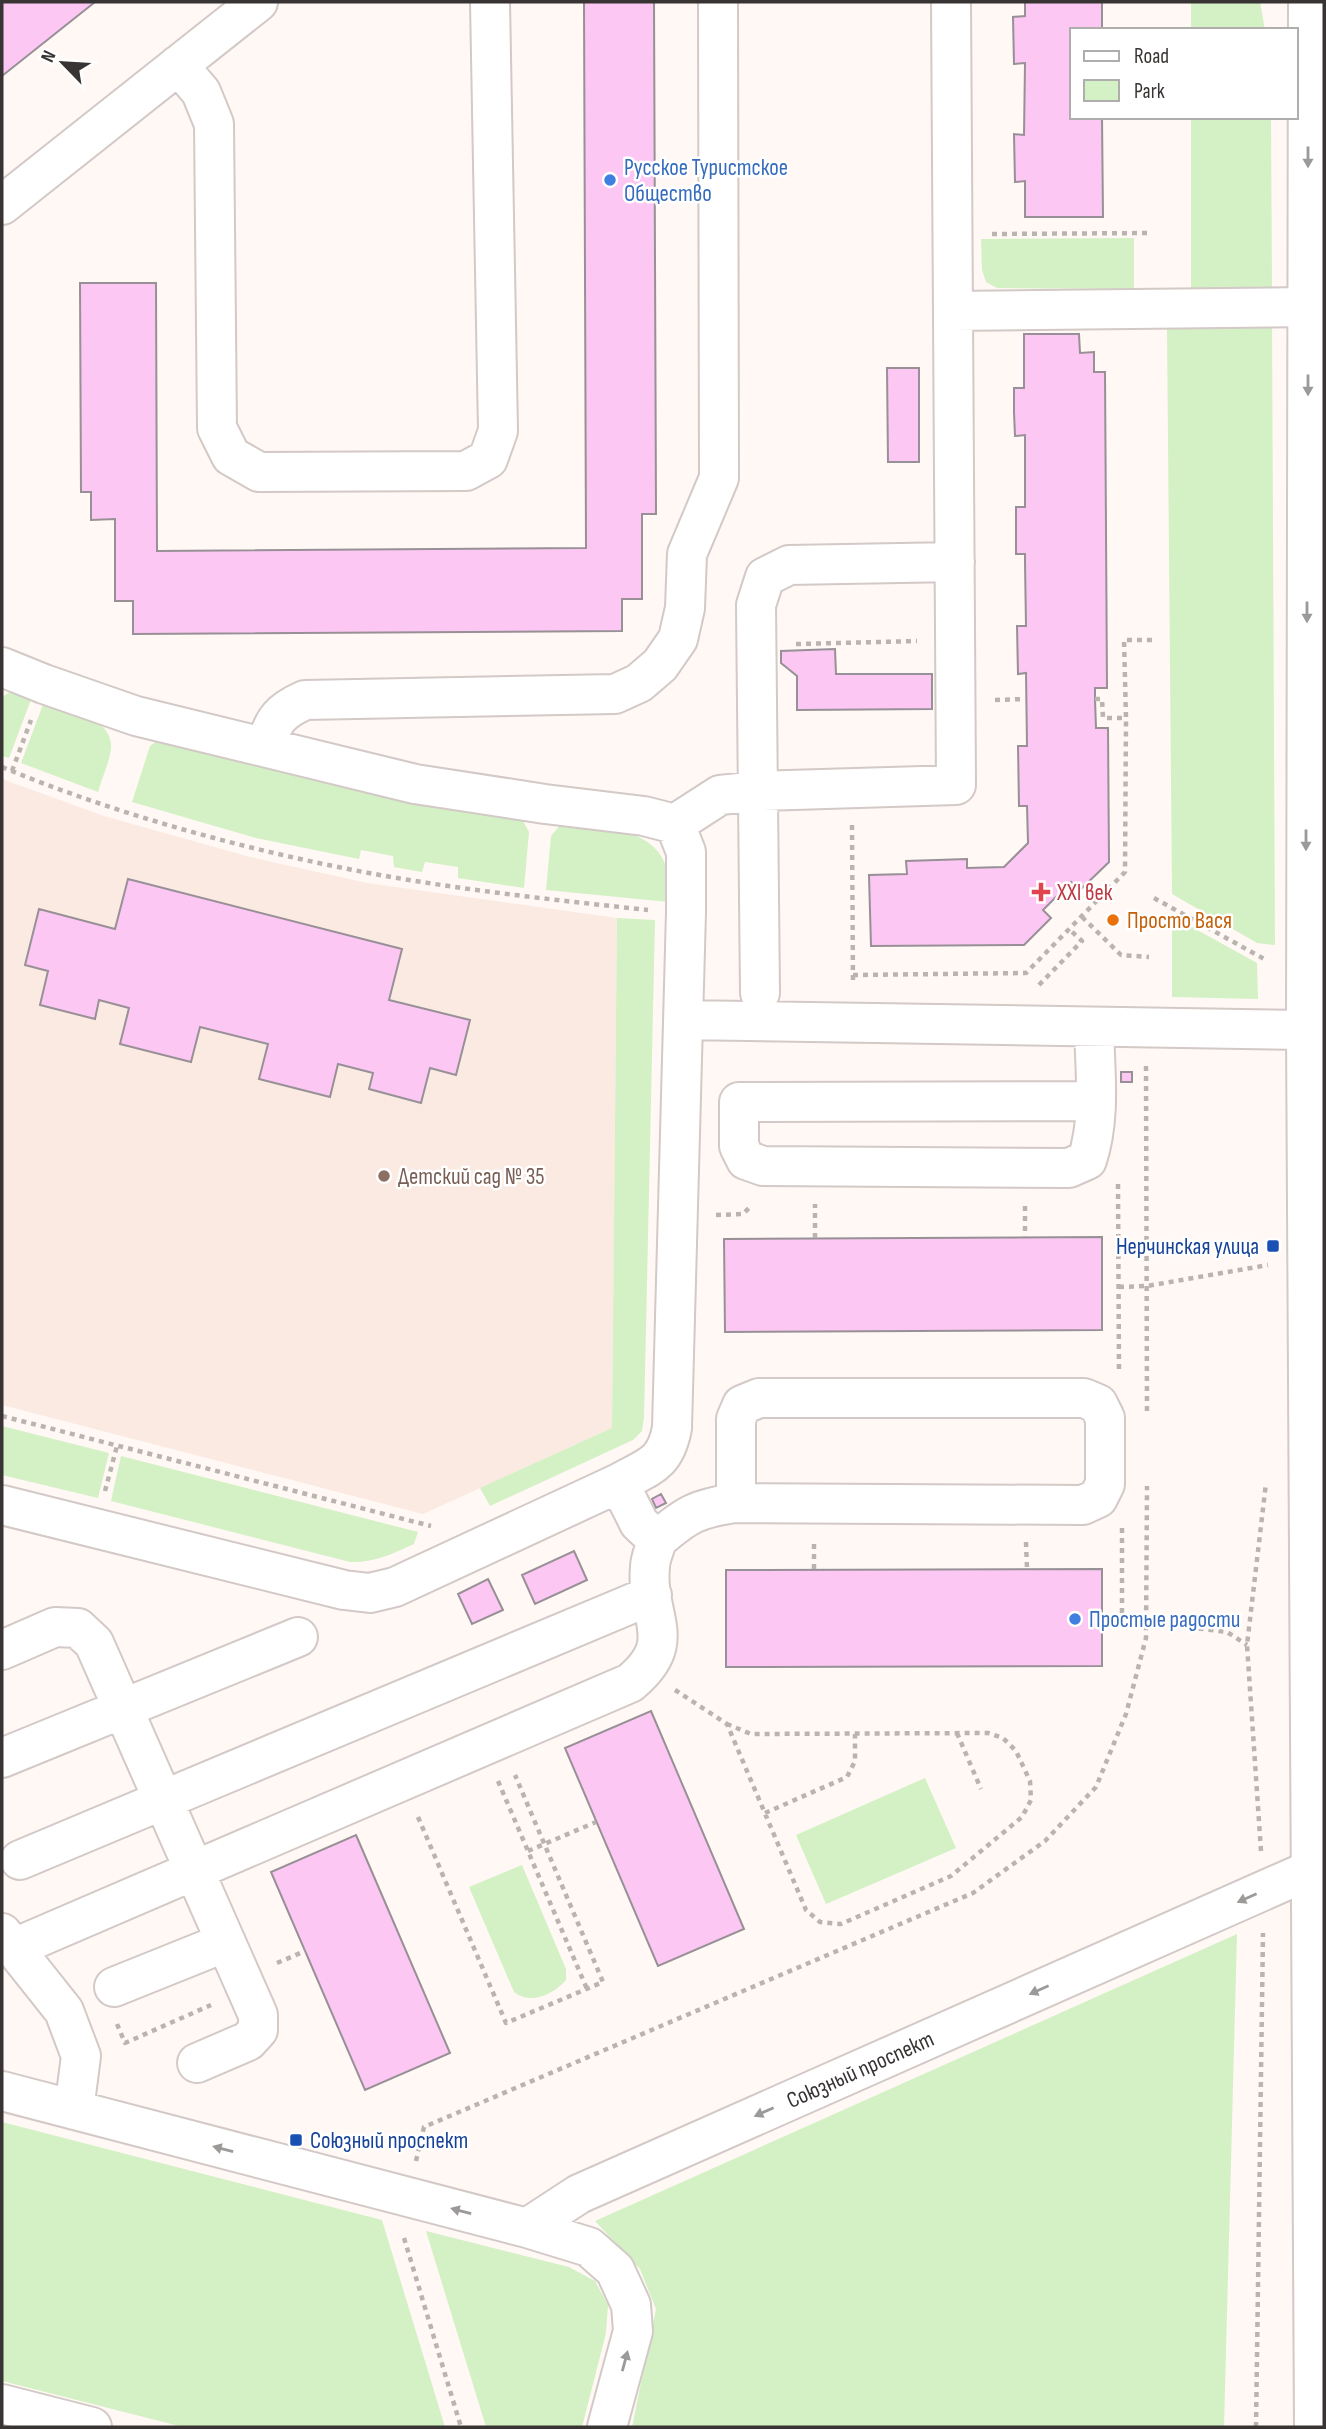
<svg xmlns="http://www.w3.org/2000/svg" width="1326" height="2429" viewBox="0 0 1326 2429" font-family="'Sofia Sans Condensed',sans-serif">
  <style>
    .built { fill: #fbeae2 }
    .green { fill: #d3f1c4 }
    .building { fill: #fdc7f3; stroke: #979096; stroke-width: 2 }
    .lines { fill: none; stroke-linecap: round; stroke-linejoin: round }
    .minor-casing { stroke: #d3c9c6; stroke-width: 42 }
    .major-casing { stroke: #d3c9c6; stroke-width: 42 }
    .path { stroke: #bab4b1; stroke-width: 4.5; stroke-dasharray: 5 5; stroke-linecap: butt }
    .minor { stroke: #fff; stroke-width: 38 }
    .major { stroke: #fff; stroke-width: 38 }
    .oneway { fill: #9c9a99 }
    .shop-dot { fill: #3f7fe0; stroke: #fff; stroke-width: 2.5 }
    .health-dot { fill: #e0444e; stroke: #fff; stroke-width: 2.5 }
    .food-dot { fill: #e8710a; stroke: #fff; stroke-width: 2.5 }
    .education-dot { fill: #8d6e63; stroke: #fff; stroke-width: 2.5 }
    .transit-dot { fill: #1a4fb4; stroke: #fff; stroke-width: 2.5 }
    .labels { text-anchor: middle; stroke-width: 5; stroke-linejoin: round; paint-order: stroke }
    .shop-label { font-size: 23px; fill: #366cbe; stroke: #fff; text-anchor: start }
    .health-label { font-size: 23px; fill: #be3a42; stroke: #fff; text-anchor: start }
    .food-label { font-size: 23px; fill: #c56008; stroke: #fff; text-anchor: start }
    .education-label { font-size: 23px; fill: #785e54; stroke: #fff; text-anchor: start }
    .transit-label { font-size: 23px; fill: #164399; stroke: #fff; text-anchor: end }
    .street-label { font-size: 23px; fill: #383433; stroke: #fff }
  </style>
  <rect width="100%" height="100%" fill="#fff8f4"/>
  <path class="built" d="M2 779 104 816 250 857 367 883 617 918 612 1428 423 1514 2 1405Z"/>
  <path class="green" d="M1191 2H1260L1265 30H1191Z
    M1191 117H1271L1272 289 1191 290Z
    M1134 238V289L997 288 986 282 982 270 981 239Z
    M1167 325H1272L1275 945 1257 943 1172 894Z
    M13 690 32 697 9 758 2 756V697Z
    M44 702C67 710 114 717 111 749 109 763 102 778 98 792L21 763Z
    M157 741H168C287 773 401 798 522 819L529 832 524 888 458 878V867L425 862 422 872 394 867 393 856 361 850 359 859 256 838 132 802 150 746Z
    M561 824C598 829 656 825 667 870 670 880 668 892 669 902L546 890 551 836Z
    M1172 916 1257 963 1258 999 1172 997Z
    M617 918 655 920 644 1418 642 1431 633 1440 490 1506 480 1488 612 1428Z
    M2 1426 109 1453 98 1498 2 1475Z
    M121 1456 418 1532 414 1544C392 1554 374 1563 350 1562L111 1501Z
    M925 1778 956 1848 826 1904 796 1835Z
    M522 1865 566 1969V1980C553 1995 530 2005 514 1992L469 1887Z
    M1237 1934 1224 2427H632L656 2309 640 2269 595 2221Z
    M2 2122 382 2220 445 2427H183L2 2381Z
    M426 2231 569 2267 595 2281 608 2305 606 2333 582 2427H486Z"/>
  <path class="building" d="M2 2H95L2 76Z
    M584 2H654L656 514H642V599H622V631L133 634V601H115V519L91 520V492H81L80 283H156L157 551 586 548Z
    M1025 2H1102V30H1072V117H1102L1103 217H1025V181L1015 182 1014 134 1024 135 1025 63 1014 64 1013 17 1025 16Z
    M1024 334H1079L1080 353 1094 352V372H1105L1107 688H1095V699L1096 728H1108L1109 862 1079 891 1071 882 1043 910 1051 918 1024 945 871 946 869 875 907 874 906 861 967 859V868L1004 867 1028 843 1027 806H1019L1018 746H1027L1026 673 1018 674 1017 626H1026L1025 562V554H1016V507H1025V435L1015 436 1014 412V388H1024Z
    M887 368H919V462H888Z
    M835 649 836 674H932V709L797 710V676L781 663V651Z
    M128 879 402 949 389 1000 470 1020 456 1075 430 1068 421 1103 369 1089 373 1073 338 1064 330 1097 259 1079 268 1044 200 1027 191 1062 120 1044 129 1008 99 1000 95 1019 40 1005 48 971 25 965 39 909 115 929Z
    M1121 1072H1132V1082H1121Z
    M1102 1237V1330L725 1332 724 1239Z
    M661 1494 666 1503 656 1508 652 1499Z
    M574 1551 587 1580 535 1604 522 1575Z
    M1102 1569V1666L726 1667V1570Z
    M488 1579 503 1610 472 1624 458 1594Z
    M651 1711 744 1929 658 1966 565 1748Z
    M356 1835 450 2053 365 2090 271 1872Z"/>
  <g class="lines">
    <defs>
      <path id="minor" d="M178 65 201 92 214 124 217 428 231 456 259 472 466 471 488 459 498 431 490 2
        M2 205 258 2
        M953 311 1308 307
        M2 667 44 684 136 716 415 784 545 804 644 816 675 824 720 795 758 791 956 785 951 2
        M266 746C273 720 280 711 305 700L615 694 639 683 660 665 678 639 685 608 687 554 719 478 718 2
        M760 993 756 605 765 577 789 565 955 562
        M684 1020 1306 1030
        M1094 1027C1095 1071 1101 1118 1087 1160L1069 1168 763 1166 746 1160 739 1146V1102L1095 1101
        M619 1483 639 1523 657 1540C686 1515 697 1508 736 1503L1083 1505 1098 1498 1105 1484V1418L1098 1404 1084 1398H759L742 1405 736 1419V1503
        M2 1505 344 1590 370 1593 395 1587 619 1483C649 1466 665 1465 672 1428L686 912V852L675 824
        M2 1650 55 1627 78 1628 94 1643 258 2015V2030L248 2041 197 2063
        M2 1758 298 1637
        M20 1860 652 1595
        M2 1933 64 2011 81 2056 74 2110
        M14 1948 630 1683C681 1641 645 1618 650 1567 650 1558 655 1549 657 1540
        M114 1987 226 1942
        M2 2091 527 2228 589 2247 615 2270 631 2305 633 2331 607 2427
        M527 2228 579 2194 1310 1870
        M2 2404 92 2427"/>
      <path id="major" d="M1308 2 1306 1030 1314 2427"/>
    </defs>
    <use href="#minor" class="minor-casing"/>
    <use href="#major" class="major-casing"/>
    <path class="path" d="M992 234 1152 233
      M796 644 917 641
      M1095 699H1102L1103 718H1126L1124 640H1153
      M995 700 1026 699
      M2 767C118 815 246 850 369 873 461 890 555 900 648 910
      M12 771 31 720
      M852 825 853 985
      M1154 898 1266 960
      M1082 917 1121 955 1149 957
      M853 975 1026 973 1125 872 1126 718
      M1039 985 1082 941 1069 929
      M1146 1066 1147 1414
      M1118 1184 1119 1372
      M1025 1206V1237
      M716 1215 743 1214 752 1205
      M815 1238V1204
      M1119 1287 1147 1286 1268 1265
      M2 1416 431 1526
      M105 1491 117 1446
      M1122 1528V1621L1147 1622 1227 1632 1247 1645
      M1026 1542 1027 1569
      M814 1569V1542
      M675 1690 727 1724 806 1910 820 1922 841 1924 951 1876 1022 1817 1031 1800 1030 1781 1016 1751 1003 1738 988 1733 751 1734 727 1724
      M957 1733 981 1789
      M498 1781 587 1989
      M765 1813 847 1777 855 1761V1734
      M418 1817 506 2023 603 1982 515 1775
      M528 1851 596 1822
      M1261 1851 1247 1645 1266 1483
      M277 1963 305 1951
      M117 2024 125 2043 211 2005
      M416 2161 424 2127 973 1893 1045 1841 1096 1787 1126 1714 1146 1638 1147 1486
      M404 2238 461 2427
      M1256 2427 1263 1933"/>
    <use href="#minor" class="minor"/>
    <use href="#major" class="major"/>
  </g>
  <defs><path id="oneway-solid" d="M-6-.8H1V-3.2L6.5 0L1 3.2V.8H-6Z" transform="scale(1.75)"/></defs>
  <g class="oneway">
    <use href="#oneway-solid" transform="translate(1308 157) rotate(90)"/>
    <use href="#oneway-solid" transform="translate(1308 385) rotate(90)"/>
    <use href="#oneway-solid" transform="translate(1307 612) rotate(90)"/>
    <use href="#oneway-solid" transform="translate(1306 840) rotate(90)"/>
    <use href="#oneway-solid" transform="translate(1247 1898) rotate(156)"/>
    <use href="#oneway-solid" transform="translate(1039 1990) rotate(156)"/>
    <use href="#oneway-solid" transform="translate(764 2112) rotate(156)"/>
    <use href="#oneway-solid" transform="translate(223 2149) rotate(-165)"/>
    <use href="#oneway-solid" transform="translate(461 2211) rotate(-165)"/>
    <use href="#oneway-solid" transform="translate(625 2361) rotate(-75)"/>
  </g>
  <g class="shop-dot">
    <circle cx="610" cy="180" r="7"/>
    <circle cx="1075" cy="1619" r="7"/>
  </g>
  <path class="health-dot" d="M1037.5 881.5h7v7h7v7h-7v7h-7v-7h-7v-7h7z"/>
  <circle class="food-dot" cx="1113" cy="920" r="7"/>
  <circle class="education-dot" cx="384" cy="1176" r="7"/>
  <g class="transit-dot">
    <rect x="1266" y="1239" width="14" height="14" rx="3.5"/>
    <rect x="289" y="2133" width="14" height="14" rx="3.5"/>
  </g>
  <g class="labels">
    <g class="shop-label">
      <text x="624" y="175">Русское Туристское<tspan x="624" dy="26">Общество</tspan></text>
      <text x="1089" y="1627">Простые радости</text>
    </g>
    <g class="health-label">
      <text x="1057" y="900">XXI век</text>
    </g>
    <g class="food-label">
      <text x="1127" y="928">Просто Вася</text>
    </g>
    <g class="education-label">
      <text x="398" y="1184">Детский сад № 35</text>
    </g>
    <g class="transit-label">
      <text x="1259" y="1254">Нерчинская улица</text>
      <text x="310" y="2148" text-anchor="start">Союзный проспект</text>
    </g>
    <g class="street-label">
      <text transform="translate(860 2069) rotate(-24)" y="8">Союзный проспект</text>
    </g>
  </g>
  <rect width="1326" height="2429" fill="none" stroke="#383433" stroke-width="7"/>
  <rect x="1070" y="28" width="228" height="91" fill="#ffffff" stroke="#afaead" stroke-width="2"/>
  <rect x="1084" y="51" width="35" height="10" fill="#ffffff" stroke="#afaead" stroke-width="2"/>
  <text x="1134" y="63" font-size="21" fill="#383433">Road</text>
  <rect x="1084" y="80" width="35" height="21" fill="#d3f1c4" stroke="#afaead" stroke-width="2"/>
  <text x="1134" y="98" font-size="21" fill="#383433">Park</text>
  <g transform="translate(63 63) rotate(295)" stroke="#ffffff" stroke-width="5" paint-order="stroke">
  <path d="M0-5L12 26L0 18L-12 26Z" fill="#383433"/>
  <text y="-10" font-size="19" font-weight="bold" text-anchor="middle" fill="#383433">N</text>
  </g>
</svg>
